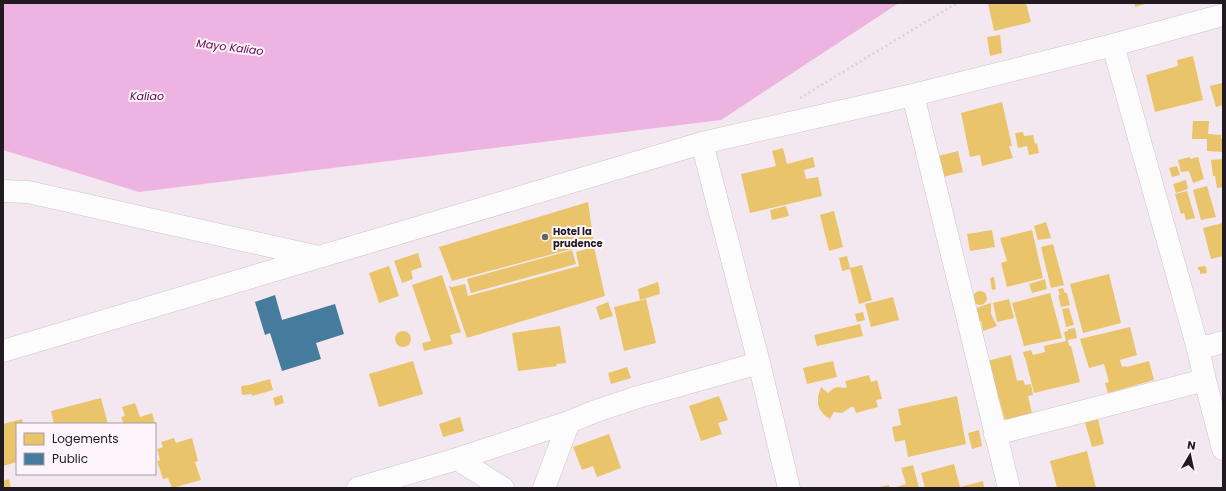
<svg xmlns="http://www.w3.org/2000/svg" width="1226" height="491" viewBox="0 0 1226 491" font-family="Poppins,sans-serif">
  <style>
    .water { fill: #eeb4e1 }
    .homes { fill: #e9c46a }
    .public { fill: #457b9d }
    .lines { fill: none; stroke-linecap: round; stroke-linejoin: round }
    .street-casing { stroke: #cdc4cb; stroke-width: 23 }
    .path { stroke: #d6d3d6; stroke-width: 2.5; stroke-dasharray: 2 3; stroke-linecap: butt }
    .street { stroke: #fdfcfd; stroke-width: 22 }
    .poi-dot { fill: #6a6269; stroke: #fdf5fb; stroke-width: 1.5 }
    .labels { text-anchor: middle; stroke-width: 4; stroke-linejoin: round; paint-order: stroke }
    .poi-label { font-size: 10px; font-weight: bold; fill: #211a20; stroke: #fdf5fb; text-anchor: start }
    .water-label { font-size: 11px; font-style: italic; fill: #600054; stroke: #fdf5fb }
  </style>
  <rect width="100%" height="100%" fill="#f3e8f0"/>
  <path class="water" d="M3 3H899L721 120 139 192 3 150Z"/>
  <path class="homes" d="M988 3H1026L1031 22 994 31Z
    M1134 3H1148L1135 7Z
    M1000 35 1002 53 990 56 987 37Z
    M1193 56 1203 100 1155 112 1146 75 1178 66 1177 60Z
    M1222 83 1223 105 1216 107 1210 86Z
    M1002 102 1012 146H1009L1013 158 982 166 980 155 970 157 961 113Z
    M1193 121H1209L1208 134 1221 135V139H1223V152L1207 151V139H1192Z
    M1023 132 1024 136 1033 135 1035 144 1037 143 1039 153 1029 155 1027 146 1018 148 1015 133Z
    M783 148 787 164 813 157 815 167 804 170 806 179 818 177 822 196 750 213 741 174 776 166 772 151Z
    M958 151 963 172 939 178 934 157Z
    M1190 157V159L1198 157 1204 179 1193 183 1189 171 1181 172 1178 160Z
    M1223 159V187L1217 188 1215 176H1213L1211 160Z
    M1177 166 1180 175 1172 177 1169 168Z
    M1186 180 1188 189 1176 193 1173 184Z
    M1207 186 1216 217 1201 220 1193 190Z
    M1187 191 1195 218 1186 220 1184 213 1181 214 1175 194Z
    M588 202 594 243 452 281 439 247Z
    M786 206 789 216 772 220 770 210Z
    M834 211 843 247 829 251 820 215Z
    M1046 222 1051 238 1038 240 1034 226Z
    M1223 223V256L1211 259 1203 228Z
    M992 230 995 247 970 251 967 234Z
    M1032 230 1043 278 1007 287 1001 263 1007 261 1000 238Z
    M1053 244 1064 285 1051 288 1041 247Z
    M594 247 605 296 467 338 449 286 452 287 465 284 468 296 579 266 576 252Z
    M572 250 576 264 471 293 467 279Z
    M418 253 422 267 411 271 413 279 402 283 394 261Z
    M847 256 850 268 862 265 872 300 859 304 850 269 842 271 839 258Z
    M389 266 399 296 379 303 369 273Z
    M1205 266V267H1206L1207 273 1200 274V270H1198V267Z
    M1109 274 1121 323 1083 333 1070 284Z
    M442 275 461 332 450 335 453 344 424 351 422 343 431 341 412 285Z
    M994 277 996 289 992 290 990 278Z
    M1045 279 1047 289 1032 293 1029 284Z
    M658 282 660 291H659L660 294 640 300 638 289Z
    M1063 288 1065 293H1067L1070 305 1061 307 1058 295H1060L1058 289Z
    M973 298a7 7 0 1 1 14 0a7 7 0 1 1-14 0Z
    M1050 293 1062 338 1024 346 1012 303Z
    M893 297 899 320 871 327 865 304Z
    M646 299 656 343 624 351 614 307Z
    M1009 299 1014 318 997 322 993 303Z
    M608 302 613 316 600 320 596 307Z
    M991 303V314L997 326 983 331 981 321 979 322 976 308Z
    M1069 308 1074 325 1066 327 1062 309Z
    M863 312 865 320 857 322 855 314Z
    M860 324 863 336 817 346 814 335Z
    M560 326 566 363 556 364 557 366 518 371 512 333Z
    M1130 327 1137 355 1120 360 1122 367 1126 366 1127 367 1149 361 1154 380 1108 393 1105 383 1109 382 1104 364 1089 368 1080 339Z
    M1075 328 1077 338 1068 340 1069 346H1071L1080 382 1034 393 1025 357H1024L1023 352 1031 350 1033 355 1045 352 1044 346 1066 341 1064 332 1068 331V329Z
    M395 339a8 8 0 1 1 16 0a8 8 0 1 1-16 0Z
    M1011 355 1017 381 1023 380 1025 385 1031 384 1033 395 1028 396 1032 413 1005 420 999 399 996 400 987 361Z
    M413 361 423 394 379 407 369 374Z
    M833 361 837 377 807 384 803 368Z
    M627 367 631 378 611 384 608 373Z
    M869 375 871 382 877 380 882 399 876 400 878 407 856 413 854 407H851L842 413 834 412 830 419 824 415 820 410 818 404V397L821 387 828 393 834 388 838 387 845 388 847 387 845 381Z
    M270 379 273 390 252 396V394L242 395 241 386 249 385Z
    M282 395 284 403 275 406 273 398Z
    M719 396 728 420 718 423 722 434 701 441 689 406Z
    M957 396 966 444 908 457 905 440 895 442 892 427 901 425 898 409Z
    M101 398 108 424H54L51 411Z
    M135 403 140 417 152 413 155 424H124L121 417 125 416 122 407Z
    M1097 415 1104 444 1092 447 1084 419Z
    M460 417 464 431 443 437 439 424Z
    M22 419 23 424H17V462L3 466V424Z
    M979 430 982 446 972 449 968 433Z
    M609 434 621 468 597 477 593 466 582 470 573 447Z
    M174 438 176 443 192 438 198 461 195 462 201 480 172 488 168 478 163 479 157 461 160 460 157 449 163 447 161 442Z
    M1087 451 1096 488H1057L1050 461Z
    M954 464 960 487 983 481 984 488H925L921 473Z
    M913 465 919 488H893L906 484 901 468Z
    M9 479 11 488H3V481Z
    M889 485 890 488H879V487Z"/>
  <path class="public" d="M275 295 282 320 335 304 344 334 316 343 321 359 282 371 270 333 265 335 255 302Z"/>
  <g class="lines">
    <defs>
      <path id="street" d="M1113 45 1198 349 1205 380 1223 449
        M913 95 1009 488
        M702 143 759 363 789 488
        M3 191 28 192 319 257
        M1198 349 1223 342
        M3 351 702 143 913 95 1113 45 1223 15
        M995 434 1205 380
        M457 459 503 488
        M358 488 457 459 569 422 596 411 638 397 759 363
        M544 488 569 422"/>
    </defs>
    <use href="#street" class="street-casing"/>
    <path class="path" d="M800 98 957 3"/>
    <use href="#street" class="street"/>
  </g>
  <circle class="poi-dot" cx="545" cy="237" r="4"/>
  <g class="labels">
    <g class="poi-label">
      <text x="553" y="235">Hotel la<tspan x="553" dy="12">prudence</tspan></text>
    </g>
    <g class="water-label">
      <text transform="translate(230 47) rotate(7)" y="4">Mayo Kaliao</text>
      <text x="147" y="100">Kaliao</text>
    </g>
  </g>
  <rect width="1226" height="491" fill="none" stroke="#211a20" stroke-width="8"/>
  <rect x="16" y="423" width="140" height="52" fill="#fdf5fb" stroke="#a59da3"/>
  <rect x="24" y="433" width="20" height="12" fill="#e9c46a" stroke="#a59da3"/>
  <text x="52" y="443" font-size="12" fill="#211a20">Logements</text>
  <rect x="24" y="453" width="20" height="12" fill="#457b9d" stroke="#a59da3"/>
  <text x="52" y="463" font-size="12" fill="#211a20">Public</text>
  <g transform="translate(1190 455) rotate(9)" stroke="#fdf5fb" stroke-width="3" paint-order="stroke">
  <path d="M0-3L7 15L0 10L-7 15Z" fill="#211a20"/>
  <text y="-6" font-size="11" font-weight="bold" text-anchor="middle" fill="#211a20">N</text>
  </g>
</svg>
